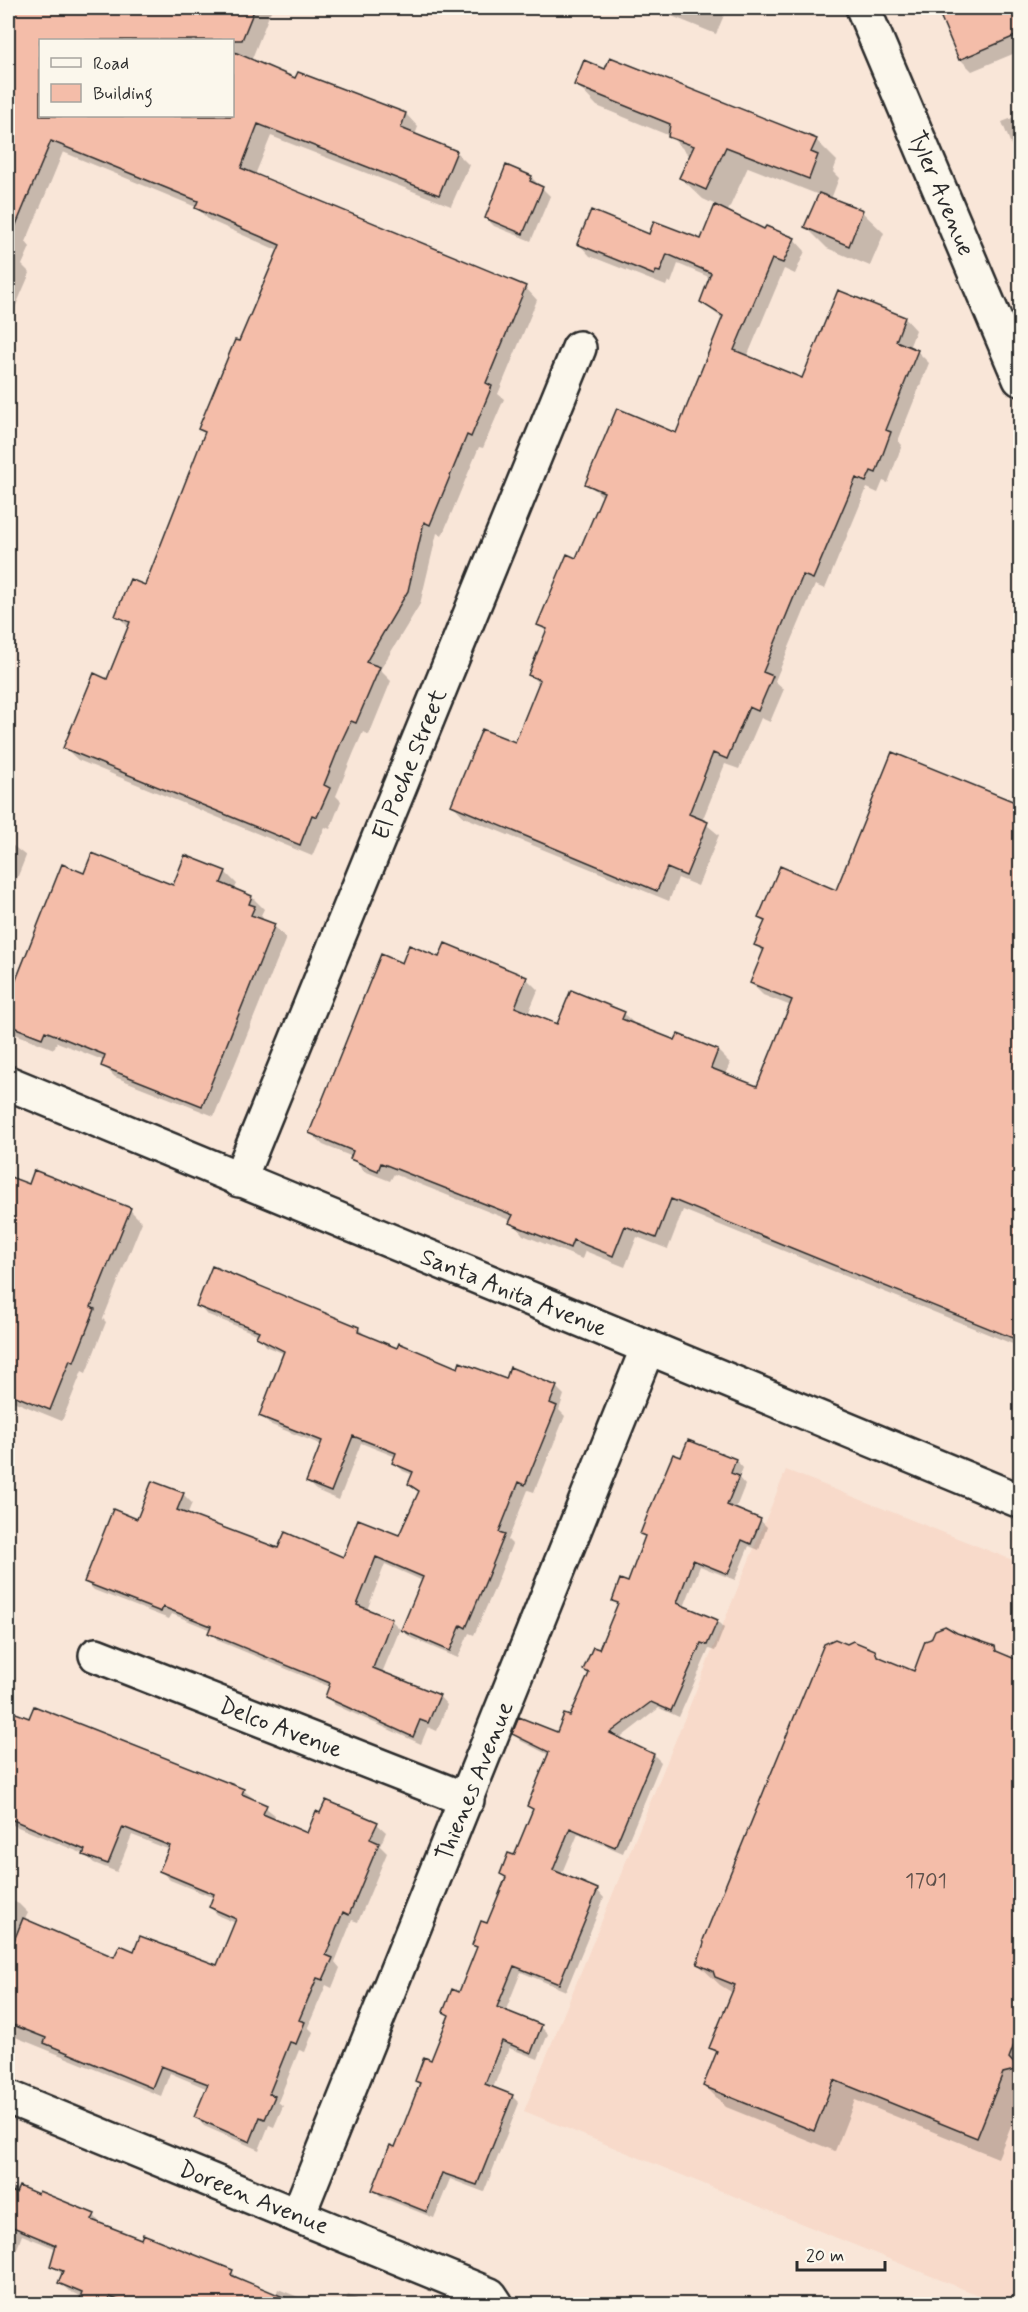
<svg xmlns="http://www.w3.org/2000/svg" width="1028" height="2312" viewBox="0 0 1028 2312" font-family="Mynerve,sans-serif">
  <style>
    .built { fill: #f8daca }
    .shadow { fill: #0003; fill-rule: evenodd }
    .building { fill: #f4bda9; stroke: #2b2b2b; stroke-width: 1.5 }
    .lines { fill: none; stroke-linecap: round; stroke-linejoin: round }
    .minor-casing { stroke: #2b2b2b; stroke-width: 38 }
    .secondary-casing { stroke: #2b2b2b; stroke-width: 38 }
    .primary-casing { stroke: #2b2b2b; stroke-width: 38 }
    .minor { stroke: #fbf7ec; stroke-width: 33 }
    .secondary { stroke: #fbf7ec; stroke-width: 33 }
    .primary { stroke: #fbf7ec; stroke-width: 33 }
    .labels { text-anchor: middle; stroke-width: 4.5; stroke-linejoin: round; paint-order: stroke }
    .number-label { font-size: 21px; fill: #5d504a }
    .street-label { font-size: 24px; fill: #2b2b2b; stroke: #fbf7ec }
  </style>
  <rect width="100%" height="100%" fill="#f9e6d8"/>
  <filter id="ink" filterUnits="userSpaceOnUse"><feTurbulence type="fractalNoise" baseFrequency=".0167" numOctaves="2"/><feDisplacementMap in="SourceGraphic" scale="12" xChannelSelector="R" yChannelSelector="G"/><feConvolveMatrix kernelMatrix="1 2 1 2 8 2 1 2 1" color-interpolation-filters="sRGB"/></filter>
  <g filter="url(#ink)">
    <path class="built" d="M786 1470 1020 1563V2304H1000L524 2111Z"/>
    <path class="shadow" d="M15 8H272L251 61 296 80 299 73 406 114 418 127 415 135 457 153 469 165 451 206 271 136 255 175 525 287 537 300 498 394 504 399 483 448 479 447 442 536 437 533 420 604 380 670 391 681 369 735 363 732 354 752 336 796 341 801 330 829 325 827 312 856 78 760 65 748 108 681 129 628 117 615 146 587 206 434 200 428 240 343 279 251 209 220 196 207 63 152 26 242 30 247 22 265 30 273 8 324V26ZM40 40H232V116H40Z
      M652 8H727L716 34Z
      M939 8H1020V51L972 71 960 59Z
      M576 84 816 140 837 161 833 172 839 178 831 199 862 212 884 233 870 266 827 248 806 227 819 195 748 167 727 213 765 231 794 239 805 251 795 274 784 269 747 357 803 380 839 292 905 318 916 330 909 348 918 352 929 363 898 441 902 445 888 483 883 481 878 493 867 488 825 589 815 585 775 681 784 689 770 722 761 718 739 769 725 764 702 821 719 835 698 886 678 878 669 901 464 817 453 805 516 744 540 685 530 675 547 633 539 624 577 560 603 497 587 483 677 435 723 319 701 302 711 278 678 264 671 283 668 281 666 286 590 256 579 244 650 236 702 241 716 205 703 199 681 178 691 157 670 136 597 106Z
      M1020 115V167L1002 122Z
      M531 177 550 196 531 241 494 226 486 218Z
      M893 754 1020 806V1347L683 1210 668 1249 637 1237 625 1267 585 1251 582 1259 523 1235 512 1221 394 1174 390 1181 364 1171 353 1157 323 1145 311 1133 403 965 440 959 526 978 538 990 528 1014 558 1026 624 1014 637 1026 676 1042 679 1036 718 1051 730 1063 725 1075 757 1088 791 1006 763 995 751 983 764 953 756 945 765 923 760 918 837 892Z
      M8 842 26 856 8 901Z
      M63 866 85 874 174 887 225 872 237 884 234 890 252 897 264 909 261 915 265 922 274 926 286 938 214 1116 115 1077 103 1065 105 1061 57 1042 54 1049 13 1033 8 1028V1004Z
      M8 1177 29 1186 130 1210 142 1222 103 1319 106 1322 86 1373 82 1371 62 1421 8 1399Z
      M198 1305 358 1328 367 1337 458 1370 506 1380 556 1387 564 1395 559 1410 565 1416 534 1492 528 1490 508 1540 512 1544 493 1592 474 1635 469 1633 458 1658 411 1638 402 1630 423 1581 385 1564 367 1610 392 1621 400 1629 382 1673 439 1696 447 1705 437 1731 428 1727 421 1744 335 1705 326 1697 330 1687 219 1641 210 1632 211 1630 172 1614 169 1619 94 1590 86 1582 138 1521 183 1494 192 1503 187 1515 279 1550 344 1559 400 1537 419 1493 410 1484 413 1475 403 1471 394 1462 396 1457 361 1443 339 1500 316 1490 307 1482 322 1445 269 1424 261 1415 285 1354 266 1346 259 1335 206 1314Z
      M689 1442 736 1460 743 1468 739 1478 745 1485 735 1510 760 1520 767 1527 759 1550 749 1546 735 1580 700 1566 684 1607 717 1621 724 1628 715 1651 709 1649 679 1717 659 1708 619 1739 654 1755 661 1762 623 1853 578 1834 561 1875 597 1890 604 1898 566 1991 521 1972 505 2012 541 2027 548 2034 538 2059 509 2048 493 2088 512 2096 519 2103 484 2192 450 2179 434 2218 381 2197 374 2189 396 2149 421 2086 416 2081 432 2061 450 2017 445 2012 459 1994 478 1948 474 1944 488 1925 506 1879 502 1874 515 1857 534 1811 529 1806 549 1755 521 1741 514 1734H558L571 1718 590 1675 585 1670 600 1651 619 1605 614 1600 628 1584 646 1538 642 1534Z
      M956 1635 994 1648 1000 1654 1020 1662V2103L998 2158 855 2100 835 2151 726 2107 705 2086 718 2054 711 2048 733 1993 720 1985 698 1964 847 1646 874 1651 883 1660 915 1673Z
      M35 1708 243 1790 275 1815 273 1820 307 1835 377 1824 386 1832 380 1846 387 1853 358 1922 352 1920 335 1962 340 1968 332 1988 326 1985 308 2027 313 2032 305 2052 299 2050 278 2102 283 2106 274 2127 269 2125 259 2150 204 2126 196 2117 208 2089 170 2073 161 2096 8 2034V1899L19 1904 28 1913 24 1921 115 1959 135 1953 218 1967 236 1923 219 1916 210 1907 214 1898 170 1880 161 1871 170 1850 132 1835 117 1872 94 1863 84 1854 8 1823V1711L30 1720Z
      M8 2186 94 2215 102 2226 232 2272 240 2280 276 2295 278 2289 316 2304H80L82 2297 69 2291 60 2283 63 2275 52 2265 57 2249 22 2235 8 2272Z
      M348 2295 370 2304H344Z"/>
    <path class="building" d="M14 8H255L242 40H40V116H232V51L295 78 298 72 406 113 401 128 457 151 439 195 258 124 241 168 526 286 486 383 492 386 471 437 467 435 430 525 424 522 408 591 366 662 380 667 356 723 351 721 342 740 324 785 330 788 317 817 312 815 300 845 63 748 94 673 107 679 130 622 115 616 130 579 145 585 205 432 198 429 235 340 239 341 280 245 195 208 198 201 51 141 8 244V22Z
      M937 8H1020V34L959 60Z
      M610 57 817 139 811 152 818 155 809 179 726 147 706 190 679 178 694 146 668 137 670 124 574 85 584 60 605 69Z
      M506 165 532 176 530 181 543 187 523 234 485 218Z
      M819 193 863 210 849 246 804 227Z
      M715 205 764 229 766 226 795 238 783 263 772 259 734 350 802 378 838 290 905 317 896 341 918 350 886 430 891 432 876 473 871 471 866 482 856 478 813 579 803 575 763 672 773 676 758 711 749 707 727 759 713 753 689 814 708 822 686 876 667 868 657 891 451 805 482 729 515 742 540 680 528 675 547 629 537 625 567 554 576 558 604 492 585 484 617 408 676 433 723 316 700 302 711 273 667 254 660 272 656 271 654 275 577 244 591 210 649 234 654 221 701 239Z
      M892 752 1020 804V1341L671 1199 656 1238 625 1226 613 1256 573 1240 570 1248 509 1223 513 1215 381 1163 378 1171 350 1159 353 1151 309 1133 381 954 402 963 409 945 439 957 445 943 527 977 515 1007 557 1024 571 990 625 1012 622 1019 675 1040 678 1034 718 1050 711 1068 757 1086 792 1000 750 983 764 949 754 945 765 921 758 918 780 866 836 890Z
      M92 853 173 885 185 855 226 871 221 883 252 896 249 904 255 906 251 915 275 924 202 1106 101 1066 105 1055 45 1031 42 1038 8 1025V1000L62 864 84 873Z
      M34 1170 131 1208 91 1307 95 1309 74 1362 70 1360 50 1410 8 1393V1176L29 1184Z
      M212 1266 359 1327 358 1332 397 1348 399 1343 458 1368 460 1362 506 1379 510 1367 557 1386 550 1403 557 1406 525 1485 519 1482 499 1532 505 1534 485 1583 466 1628 461 1625 450 1651 401 1630 423 1577 376 1557 357 1605 392 1619 373 1668 440 1695 428 1723 420 1720 413 1737 325 1697 330 1683 208 1633 211 1626 163 1607 161 1612 84 1582 113 1509 137 1519 152 1481 184 1493 177 1510 278 1548 285 1532 343 1557 358 1519 399 1535 419 1491 408 1484 413 1472 392 1463 396 1453 353 1436 331 1492 306 1482 322 1441 259 1416 284 1351 256 1337 259 1331 196 1306Z
      M688 1440 736 1459 731 1473 739 1476 727 1505 761 1519 751 1544 742 1540 728 1574 693 1560 677 1603 718 1620 707 1645 701 1643 671 1711 651 1702 610 1733 654 1754 615 1847 570 1828 553 1870 598 1889 559 1984 514 1966 497 2007 542 2025 531 2053 502 2041 485 2084 513 2095 477 2185 442 2173 427 2212 372 2190 390 2145 395 2147 420 2083 415 2081 424 2057 431 2060 449 2015 443 2012 452 1989 459 1992 477 1947 472 1945 481 1921 487 1923 506 1877 500 1874 508 1853 514 1855 533 1809 527 1806 549 1752 512 1734 519 1717 557 1732 564 1714 570 1716 589 1673 583 1670 593 1647 599 1649 618 1603 612 1601 620 1579 628 1582 645 1536 640 1534 649 1511 673 1454 681 1457Z
      M945 1626 957 1633 995 1646 996 1651 1020 1661V2029L1009 2058 1019 2069 1003 2073 977 2138 834 2080 814 2131 703 2086 717 2051 709 2048 735 1985 715 1977 713 1971 697 1964 704 1943 703 1940 824 1644 835 1639 847 1644 853 1641 875 1650 877 1656 914 1671 925 1641 931 1639 935 1630Z
      M34 1706 244 1789 242 1794 267 1805 263 1814 307 1833 316 1811 320 1813 326 1800 378 1822 370 1839 379 1843 349 1915 343 1912 326 1955 333 1958 323 1980 317 1978 299 2020 305 2022 296 2044 290 2042 269 2094 275 2096 265 2119 260 2117 250 2142 194 2117 208 2084 161 2066 152 2088 44 2043 46 2038 8 2023V1956L23 1918 114 1957 120 1945 134 1951 140 1936 217 1965 236 1919 209 1907 214 1894 159 1871 170 1846 123 1827 108 1864 83 1855 85 1850 8 1818V1710L29 1718Z
      M19 2186 38 2194 39 2191 95 2214 92 2220 141 2239 143 2234 233 2270 231 2275 300 2304H129L110 2297 107 2304H78L82 2293 58 2283 63 2271 50 2266 56 2245 8 2225V2190L16 2193Z"/>
    <g class="lines">
      <defs>
        <path id="minor" d="M239 1180 579 348
          M96 1655 467 1800
          M8 2097 490 2295 496 2304
          M298 2215 648 1347"/>
        <path id="secondary" d="M863 8 1020 379"/>
        <path id="primary" d="M8 1083 1020 1501"/>
      </defs>
      <use href="#minor" class="minor-casing"/>
      <use href="#secondary" class="secondary-casing"/>
      <use href="#primary" class="primary-casing"/>
      <use href="#minor" class="minor"/>
      <use href="#secondary" class="secondary"/>
      <use href="#primary" class="primary"/>
    </g>
  </g>
  <g class="labels">
    <g class="number-label">
      <text x="926" y="1887">1701</text>
    </g>
    <g class="street-label">
      <text transform="translate(942 193) rotate(67)" y="8">Tyler Avenue</text>
      <text transform="translate(409 764) rotate(-68)" y="8">El Poche Street</text>
      <text transform="translate(514 1292) rotate(22)" y="8">Santa Anita Avenue</text>
      <text transform="translate(281 1727) rotate(21)" y="8">Delco Avenue</text>
      <text transform="translate(474 1781) rotate(-68)" y="8">Thienes Avenue</text>
      <text transform="translate(254 2197) rotate(22)" y="8">Doreen Avenue</text>
    </g>
  </g>
  <rect width="1028" height="2312" fill="none" stroke="#fbf7ec" stroke-width="30"/>
  <rect x="15" y="15" width="998" height="2282" fill="none" stroke="#2b2b2b" stroke-width="2" filter="url(#ink)"/>
  <rect x="39" y="39" width="195" height="78" fill="#fbf7ec" stroke="#a8a59f" stroke-width="1.5"/>
  <rect x="51" y="58" width="30" height="9" fill="#fbf7ec" stroke="#a8a59f" stroke-width="1.5"/>
  <text x="93" y="69" font-size="18" fill="#2b2b2b">Road</text>
  <rect x="51" y="84" width="30" height="18" fill="#f4bda9" stroke="#a8a59f" stroke-width="1.5"/>
  <text x="93" y="99" font-size="18" fill="#2b2b2b">Building</text>
  <path d="M797 2261v9h88v-9" fill="none" stroke="#2b2b2b" stroke-width="3"/>
  <text x="806" y="2261" font-size="18" fill="#2b2b2b" stroke="#fbf7ec" stroke-width="4.5" paint-order="stroke">20 m</text>
</svg>
